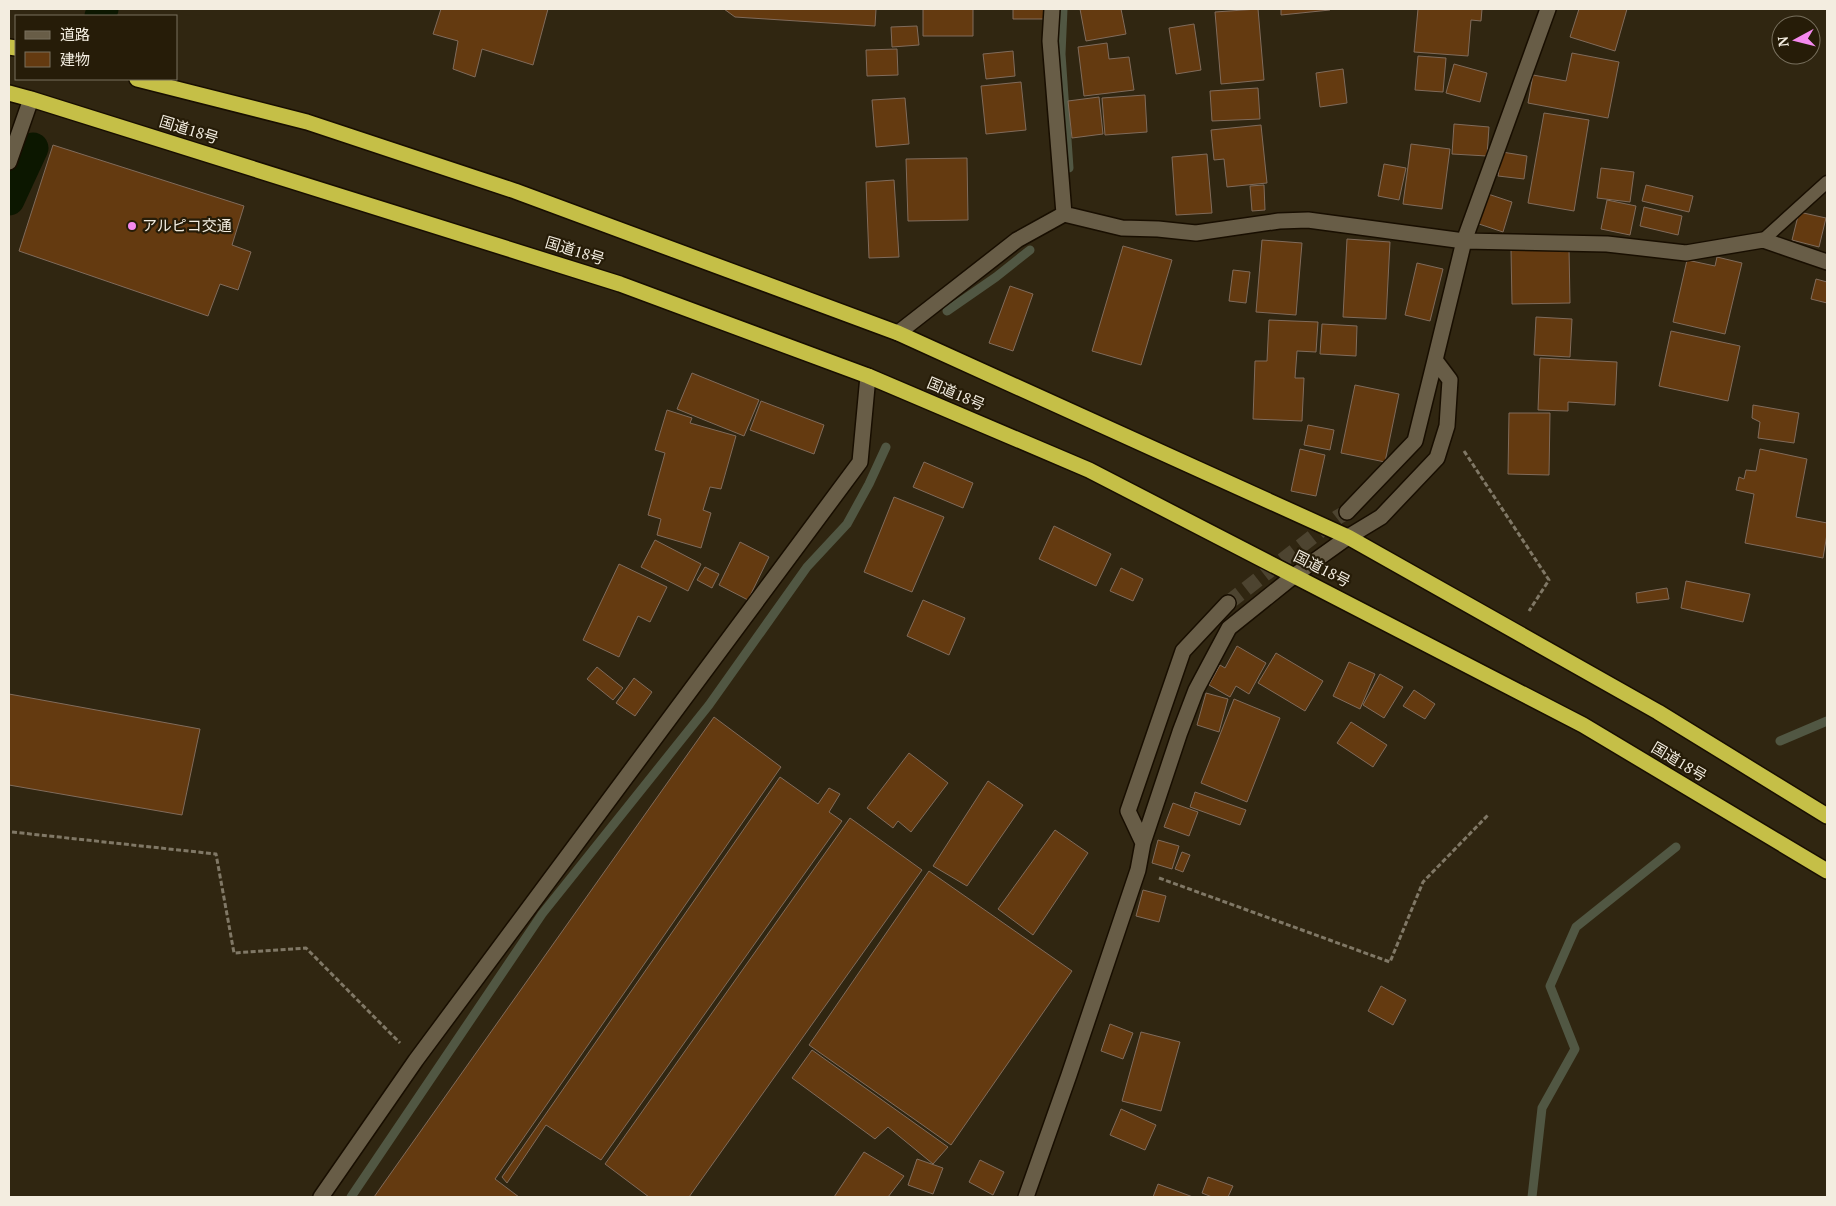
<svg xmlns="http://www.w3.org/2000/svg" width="1836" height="1206" viewBox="0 0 1836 1206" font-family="'PT Serif','Noto Sans JP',serif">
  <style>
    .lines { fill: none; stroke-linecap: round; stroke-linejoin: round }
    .stream { stroke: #515743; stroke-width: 9 }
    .canal { stroke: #0c1700; stroke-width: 31 }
    .building { fill: #643a10; stroke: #806b5b }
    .street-tunnel { stroke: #4d4430; stroke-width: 15; stroke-dasharray: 15 8; stroke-linecap: butt }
    .lane-casing { stroke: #180e00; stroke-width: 15 }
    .street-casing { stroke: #180e00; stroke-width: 18 }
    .highway-casing { stroke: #180e00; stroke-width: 18 }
    .path { stroke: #807866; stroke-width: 3; stroke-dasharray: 5 2.5; stroke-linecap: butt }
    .lane { stroke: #685d47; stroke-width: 12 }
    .street { stroke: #685d47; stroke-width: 15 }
    .highway { stroke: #c5bf47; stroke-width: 15 }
    .poi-dot { fill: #f589ef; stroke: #261c08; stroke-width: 2 }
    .labels { text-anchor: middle; stroke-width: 4.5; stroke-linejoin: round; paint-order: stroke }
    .street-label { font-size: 15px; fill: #f3ede0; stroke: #261c08 }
    .poi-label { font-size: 15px; fill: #f3ede0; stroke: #261c08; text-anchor: start }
  </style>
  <rect width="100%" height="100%" fill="#302611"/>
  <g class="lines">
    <path class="stream" d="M1063 9 1061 54 1069 168
      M947 311 996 277 1030 250
      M1780 741 1827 721
      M351 1197 542 914 709 705 807 567 847 524 869 484 886 447
      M1532 1197 1542 1108 1575 1049 1550 986 1576 927 1676 847"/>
    <path class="canal" d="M100 16 103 9
      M9 200 33 148"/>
  </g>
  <path class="building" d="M441 9H548L533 65 482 49 475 77 453 69 458 41 433 34Z
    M724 9H876L875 26 735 17Z
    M923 9H973V36H923Z
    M1013 9H1045V19H1013Z
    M1080 9H1121L1126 34 1086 41Z
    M1258 9 1264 80 1221 84 1215 12Z
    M1281 9H1329L1330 10 1281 15Z
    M1418 9H1482L1481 21 1471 20 1468 56 1414 52Z
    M1579 9H1627L1615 51 1570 37Z
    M1194 24 1201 70 1176 74 1169 28Z
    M917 26 919 45 892 47 891 27Z
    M1107 43 1109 59 1129 57 1134 90 1084 96 1078 47Z
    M897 49 898 75 867 76 866 50Z
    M1013 51 1015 76 986 79 983 54Z
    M1572 53 1619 62 1608 118 1528 103 1533 75 1566 81Z
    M1418 56 1446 58 1443 92 1415 90Z
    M1454 64 1487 73 1480 102 1446 93Z
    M1343 69 1347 103 1320 107 1316 73Z
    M1021 82 1026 130 986 134 981 86Z
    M1258 88 1260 119 1212 121 1210 91Z
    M1145 95 1147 132 1105 135 1102 98Z
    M1099 97 1103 134 1072 138 1068 101Z
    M905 98 909 144 876 147 872 100Z
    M1544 113 1589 120 1574 211 1528 203Z
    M1454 124 1489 127 1487 156 1452 154Z
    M1261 125 1267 183 1227 187 1224 159 1214 160 1211 130Z
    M1411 144 1450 149 1442 209 1403 204Z
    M53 145 244 206 232 245 251 252 238 290 220 284 208 316 19 251Z
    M1502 152 1527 156 1524 179 1498 176Z
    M1207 154 1212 213 1176 215 1172 157Z
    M967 158 968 220 908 221 906 159Z
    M1384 164 1406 168 1399 200 1378 196Z
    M1601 168 1634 172 1630 202 1597 198Z
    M894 180 899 257 869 258 866 182Z
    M1264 185 1265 210 1252 211 1250 186Z
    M1646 185 1693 196 1689 212 1642 201Z
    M1488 194 1512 202 1503 232 1479 224Z
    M1607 200 1636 206 1630 235 1601 229Z
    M1644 207 1682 216 1678 235 1640 226Z
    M1799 212 1826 218 1819 247 1792 240Z
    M1347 239 1390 242 1386 319 1343 317Z
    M1262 240 1302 243 1296 315 1256 312Z
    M1123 246 1172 260 1141 365 1092 351Z
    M1569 248 1570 303 1512 304 1511 249Z
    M1717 257 1742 263 1725 334 1673 322 1687 260 1715 266Z
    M1417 263 1443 269 1430 321 1405 315Z
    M1233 270 1250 272 1246 303 1229 301Z
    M1816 279 1827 282V303L1811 299Z
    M1010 286 1033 294 1013 351 989 343Z
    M1536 317 1572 319 1570 357 1534 355Z
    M1269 320 1318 322 1316 352 1297 351 1295 378H1304L1302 421 1253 419 1255 361H1267Z
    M1322 324 1357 326 1356 356 1320 354Z
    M1671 331 1740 346 1728 401 1659 386Z
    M1540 358 1617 362 1615 405 1568 402V411L1538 410Z
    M692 373 759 400 744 436 677 409Z
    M1355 385 1399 394 1385 462 1341 453Z
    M761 401 824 425 814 454 750 430Z
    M1753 405 1799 413 1794 443 1758 438 1760 422 1752 418Z
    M667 410 692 418 690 423 736 436 721 489 710 487 703 510 711 513 701 548 657 535 661 519 648 515 665 453 655 450Z
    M1509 413H1550L1549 475 1508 474Z
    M1308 425 1334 430 1330 450 1304 445Z
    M1300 449 1325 455 1316 496 1291 491Z
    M1760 449 1807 459 1796 517 1827 523V534L1823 558 1745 543 1754 494 1736 490 1739 477 1744 479 1746 470 1756 471Z
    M924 462 973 483 963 508 913 487Z
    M894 497 944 517 912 592 864 572Z
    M1054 526 1111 554 1096 586 1039 559Z
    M655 540 701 564 688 591 641 567Z
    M740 542 769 557 748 600 719 585Z
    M619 564 667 587 650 622 638 616 619 657 583 640Z
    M705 567 719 574 712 588 697 580Z
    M1121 568 1143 579 1133 601 1110 591Z
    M1686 581 1750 594 1743 622 1681 608Z
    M1667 588 1669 599 1637 603 1636 593Z
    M923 600 965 618 949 655 907 636Z
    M1237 646 1266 663 1249 694 1236 686 1230 697 1209 685 1220 665 1225 668Z
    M1276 653 1323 681 1305 711 1258 683Z
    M1349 662 1375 674 1360 709 1333 696Z
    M597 667 623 688 613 700 587 679Z
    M1380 674 1403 687 1384 718 1363 705Z
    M634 678 652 692 635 716 616 703Z
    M1414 690 1435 704 1425 719 1403 706Z
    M1206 693 1228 699 1219 732 1197 725Z
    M9 694 200 729 182 815 9 785Z
    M1234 699 1280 718 1247 802 1201 783Z
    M714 717 781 767 495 1179 519 1197H374Z
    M1351 722 1387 745 1373 767 1337 743Z
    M909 753 948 783 911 832 898 821 893 828 867 808Z
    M780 777 818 804 829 788 840 794 829 812 842 821 601 1160 546 1125 507 1183 502 1177Z
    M988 781 1023 805 967 886 933 866Z
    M1195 792 1246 810 1240 825 1190 807Z
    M1173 803 1198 812 1189 836 1164 827Z
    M850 818 922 870 689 1197H649L605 1164Z
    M1055 830 1088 853 1033 935 998 909Z
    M1158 840 1179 846 1172 869 1152 863Z
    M1182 852 1190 855 1183 872 1175 869Z
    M929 871 1072 971 951 1145 809 1045Z
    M1143 890 1166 896 1159 922 1136 916Z
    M1381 986 1406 1000 1393 1025 1368 1011Z
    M1110 1024 1133 1033 1123 1059 1101 1051Z
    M1141 1032 1180 1042 1161 1111 1122 1101Z
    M812 1050 948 1147 933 1164 888 1127 875 1139 792 1078Z
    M1121 1109 1156 1125 1145 1150 1110 1135Z
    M864 1152 904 1176 888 1197H834Z
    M917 1159 943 1168 933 1194 908 1185Z
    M980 1160 1004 1172 993 1195 969 1182Z
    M1208 1177 1233 1186 1228 1197H1212L1202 1193Z
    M1158 1184 1193 1197H1153Z"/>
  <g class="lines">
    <path class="street-tunnel" d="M1228 603 1338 517 1347 512"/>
    <defs>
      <path id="lane" d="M1763 240 1827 182"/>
      <path id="street" d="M1052 9 1050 41 1064 214
        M9 162 31 99
        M898 333 1017 240 1064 214 1122 228 1158 229 1196 233 1279 221 1308 220 1464 241 1607 244 1686 253 1763 240 1827 262
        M1347 512 1415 441 1435 360
        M1143 843 1128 811 1183 651 1228 603
        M321 1197 416 1060 860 462 868 376
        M1026 1197 1069 1075 1138 870 1143 843 1180 732 1196 690 1229 628 1295 575 1348 537 1381 517 1437 458 1447 426 1450 380 1435 360 1464 241 1548 9"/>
      <path id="highway" d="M9 47 16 48
        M137 79 307 122 515 191 898 333 1348 537 1658 712 1827 816
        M9 93 31 99 620 284 868 376 1089 470 1583 725 1827 871"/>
    </defs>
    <use href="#lane" class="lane-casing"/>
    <use href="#street" class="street-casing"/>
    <use href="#highway" class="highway-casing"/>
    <path class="path" d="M1464 451 1549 580 1529 611
      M12 832 216 854 234 953 306 948 400 1043
      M1159 878 1390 962 1423 882 1489 814"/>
    <use href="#lane" class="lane"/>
    <use href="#street" class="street"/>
    <use href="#highway" class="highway"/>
  </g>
  <circle class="poi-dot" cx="132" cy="226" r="5"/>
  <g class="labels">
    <g class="street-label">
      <text transform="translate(189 130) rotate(17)" y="5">国道18号</text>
      <text transform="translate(575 251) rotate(17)" y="5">国道18号</text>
      <text transform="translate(956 394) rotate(23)" y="5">国道18号</text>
      <text transform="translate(1322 569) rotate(27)" y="5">国道18号</text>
      <text transform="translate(1679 762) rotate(31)" y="5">国道18号</text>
    </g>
    <g class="poi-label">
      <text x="142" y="231">アルピコ交通</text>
    </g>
  </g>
  <rect width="1836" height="1206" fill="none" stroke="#f3ede0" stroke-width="20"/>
  <rect x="15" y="15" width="162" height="65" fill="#261c08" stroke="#78705e"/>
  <rect x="25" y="31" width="25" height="8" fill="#685d47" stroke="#78705e"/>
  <text x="60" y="40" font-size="15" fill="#f3ede0">道路</text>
  <rect x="25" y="52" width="25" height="15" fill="#643a10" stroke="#78705e"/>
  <text x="60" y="65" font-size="15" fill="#f3ede0">建物</text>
  <g transform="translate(1796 40) rotate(263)"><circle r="24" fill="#261c08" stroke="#78705e"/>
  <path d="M0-4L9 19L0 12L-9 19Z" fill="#f589ef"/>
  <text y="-8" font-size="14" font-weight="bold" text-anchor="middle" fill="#f3ede0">N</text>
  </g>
</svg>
